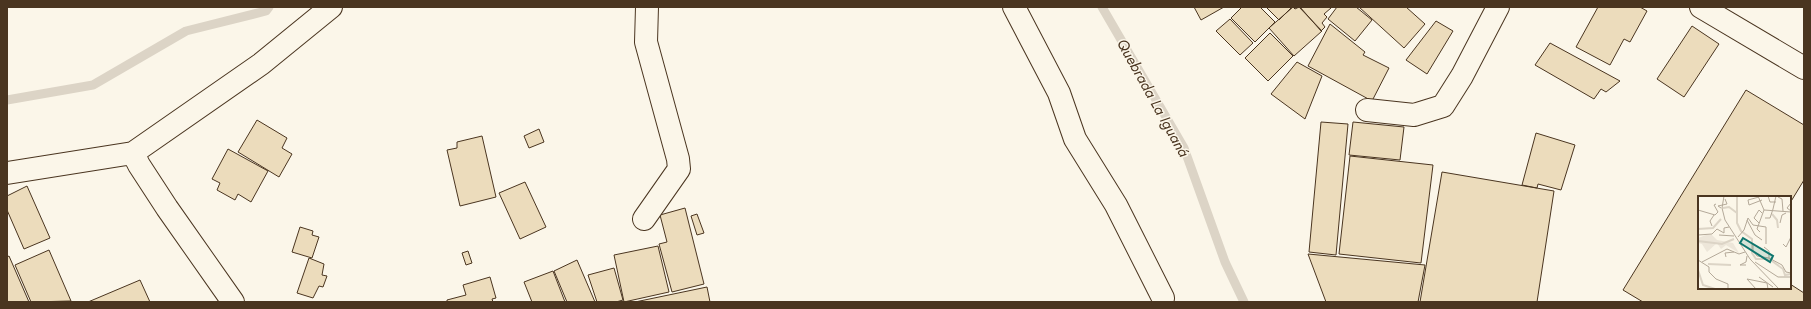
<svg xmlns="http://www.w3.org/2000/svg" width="1811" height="309" viewBox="0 0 1811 309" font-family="Jost,sans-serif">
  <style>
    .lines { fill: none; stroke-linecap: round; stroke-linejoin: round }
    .stream { stroke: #dcd4c6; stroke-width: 9 }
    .building { fill: #ecdcbc; stroke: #4a3520 }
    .minor-casing { stroke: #4a3520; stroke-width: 24 }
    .minor { stroke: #fbf6e9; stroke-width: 22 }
    .labels { text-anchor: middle; stroke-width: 3; stroke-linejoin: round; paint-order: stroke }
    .water-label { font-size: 15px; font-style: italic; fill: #4a3520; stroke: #fbf6e9 }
    .inset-river { fill: none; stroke: #dcd4c6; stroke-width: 2 }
    .inset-road { fill: none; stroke: #b4a999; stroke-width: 1 }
    .view { fill: #0f766e; fill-opacity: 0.15; stroke: #0f766e; stroke-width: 2 }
    .inset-edge { fill: none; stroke: #4a3520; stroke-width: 2 }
  </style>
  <rect width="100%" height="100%" fill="#fbf6e9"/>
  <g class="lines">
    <path class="stream" d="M1102 7 1184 148 1225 262 1244 302
      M7 100 93 85 186 31 266 11 269 7"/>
  </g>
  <path class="building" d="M1194 7H1224L1201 20Z
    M1242 7H1260L1275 22 1255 42 1231 18Z
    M1266 7H1292L1279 20Z
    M1293 7 1295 9 1299 7 1322 31 1294 56 1269 28Z
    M1300 7H1330L1331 8 1324 14 1327 17 1322 23 1325 27 1321 31Z
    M1337 7H1356L1372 20 1355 41 1328 19Z
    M1359 7H1406L1425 24 1404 48Z
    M1598 7H1640L1647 11 1630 42 1624 39 1610 65 1576 47Z
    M1230 19 1253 43 1240 55 1216 31Z
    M1436 21 1453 31 1427 74 1406 60Z
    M1330 24 1365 52 1363 55 1389 68 1372 101 1308 66Z
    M1692 26 1719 44 1684 97 1657 79Z
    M1270 33 1293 56 1268 81 1245 58Z
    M1550 43 1620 81 1606 92 1601 89 1594 99 1535 65Z
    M1297 62 1322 76 1305 119 1271 94Z
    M1746 90 1804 125V180L1790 203V197H1699V288H1790V284L1804 293V302H1643L1623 290Z
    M257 120 287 138 282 148 292 154 279 177 238 152Z
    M1321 122 1348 124 1336 255 1309 252Z
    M1353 122 1404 127 1400 160 1349 155Z
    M539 129 544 142 529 148 524 136Z
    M1536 133 1575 145 1561 190 1538 184 1537 188 1522 185Z
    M482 136 496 197 460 206 447 150 457 148V142Z
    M228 149 268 171 251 202 238 194 235 200 217 190 220 183 212 179Z
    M1350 156 1433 165 1421 263 1339 254Z
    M1442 172 1554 191 1537 302H1420Z
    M525 182 546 227 520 239 499 193Z
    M27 186 50 238 24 249 7 210V196Z
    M685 208 704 284 672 292 659 244 667 242 660 215Z
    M697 214 704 233 697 235 691 216Z
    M300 227 313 231 312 235 319 237 312 258 292 252Z
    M658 246 669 292 624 302 614 255Z
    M49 250 71 301 31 302 15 265Z
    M468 251 472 263 466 265 462 253Z
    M1308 254 1425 265 1418 302H1326Z
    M9 256 29 302H7V257Z
    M309 258 324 264 322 275 327 276 323 287 319 286 313 298 297 293Z
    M577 260 595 302H567L554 271Z
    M614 268 623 300 616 302H597L588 275Z
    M553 271 565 302H532L524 282Z
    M490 277 496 298 492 299 493 302H447V300L466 295 463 285Z
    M140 280 150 302H88Z
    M707 287 710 302H635Z"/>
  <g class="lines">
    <defs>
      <path id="minor" d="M1014 7 1059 93 1075 139 1116 205 1163 298
        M1701 7 1804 68
        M1367 110 1414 115 1443 106 1462 76 1498 7
        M133 153 261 64 331 7
        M7 173 133 153 139 165 167 208 233 302
        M644 219 679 169 678 159 646 42 647 7"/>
    </defs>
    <use href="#minor" class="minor-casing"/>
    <use href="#minor" class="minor"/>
  </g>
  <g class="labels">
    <g class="water-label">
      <text transform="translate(1153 98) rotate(61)" y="5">Quebrada La Iguaná</text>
    </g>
  </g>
  <g transform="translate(1698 196)">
    <rect width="93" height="93" fill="#fbf6e9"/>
    <path d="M8 39H14L19 44 35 47 41 57 28 49 23 53 19 47 9 56 4 48 0 47V42Z" fill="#ede6d9"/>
    <path class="inset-river" d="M39 0V27L43 35 54 43V57L58 63H72M25 12 31 11 39 17M74 18 79 24 80 32M0 33 15 32 23 23M0 45 24 48 36 43M74 65 85 73 87 79 93 78M10 68 33 69M0 74 5 89 17 93"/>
    <path class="inset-road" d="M26 0 24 12 27 24 52 63 81 93M60 0 66 14 93 16M70 0 72 6H78M93 0V7L89 12 93 15M61 1 50 4 51 9 64 4M80 1 84 3 85 15M23 12 20 10 29 8 27 3M75 13 78 0M0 14 17 19 20 16 16 9 18 8M67 22H72L75 13M49 24 57 39 64 44M61 27 56 22 61 14 64 17M82 27 84 19 88 17M14 30 12 25 16 19M62 36 59 33 66 14M0 39 14 38 19 33 26 37V32L31 31M21 39 36 40M40 41 46 34 50 22 55 29 68 31V48M55 48V55L59 60 71 62M85 48 88 51 93 41M66 51 71 55V62L84 69 88 76 93 77M28 61 27 57 36 56M0 64 11 71V76L18 83 30 88V93M4 66 29 53 41 58 47 56M57 66 80 81H93M48 69H42L48 66 49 60M61 81 75 91M58 93 49 83 69 87 70 93"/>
    <path class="view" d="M45 42 75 60 72 66 42 47Z"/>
    <rect width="93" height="93" class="inset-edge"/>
  </g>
  <rect width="1811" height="309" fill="none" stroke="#4a3520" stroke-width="16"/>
</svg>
